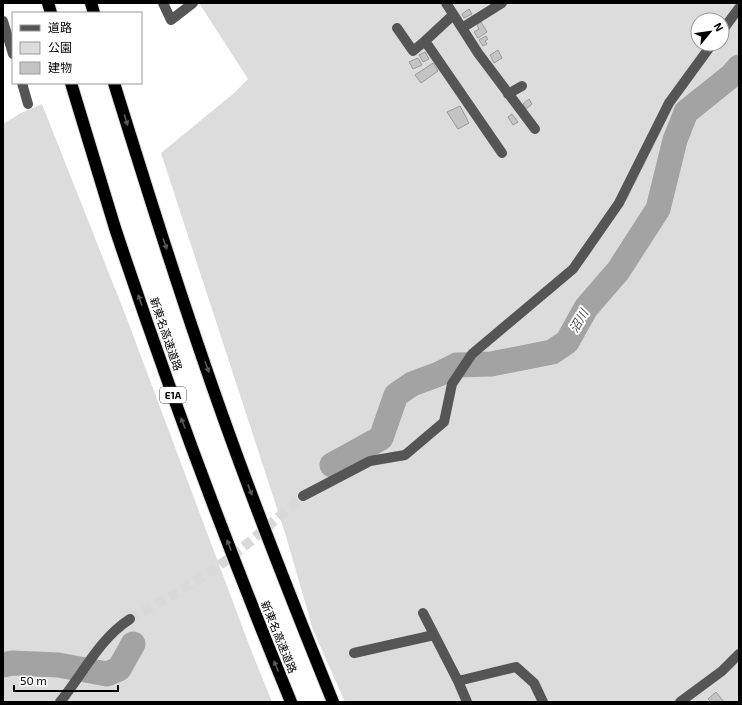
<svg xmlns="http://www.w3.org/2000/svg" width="742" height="705" viewBox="0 0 742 705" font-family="'Exo 2','Noto Sans JP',sans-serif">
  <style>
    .green { fill: #dcdcdc; fill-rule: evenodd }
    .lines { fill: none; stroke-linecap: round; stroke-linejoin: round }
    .river { stroke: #a3a3a3; stroke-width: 25 }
    .building { fill: #c4c4c4; stroke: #999 }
    .minor-tunnel { stroke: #d9d9d9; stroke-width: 10; stroke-dasharray: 10 5; stroke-linecap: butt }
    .highway-casing { stroke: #dbdbdb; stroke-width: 14 }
    .minor { stroke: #555; stroke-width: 10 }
    .highway { stroke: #000; stroke-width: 12 }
    .oneway { fill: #595959 }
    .labels { text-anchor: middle; stroke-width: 4; stroke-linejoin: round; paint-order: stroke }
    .shield { fill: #fff; stroke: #4c4c4c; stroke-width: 1 }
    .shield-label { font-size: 10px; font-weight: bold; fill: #000 }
    .street-label { font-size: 11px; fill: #000; stroke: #fff }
    .water-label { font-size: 12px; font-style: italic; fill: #444; stroke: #fff }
  </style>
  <rect width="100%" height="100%" fill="#fff"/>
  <path class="green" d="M199 3H739V702H345L313 630 286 536 161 153 234 93 248 79ZM698 20H722V44H698Z
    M42 104 127 319 251 650 272 702H3V124L21 113Z"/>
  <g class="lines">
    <path class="river" d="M332 465 381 438 396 395 412 384 439 374 457 365 491 364 552 352 567 342 586 308 618 271 658 209 675 140 686 112 731 76 739 67
      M3 665 12 663 58 665 107 674 119 669 133 644"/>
  </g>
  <path class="building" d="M469 9 472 14 464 18 462 14Z
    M481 22 487 32 478 38 474 32 479 29 477 25Z
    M486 36 488 39 485 41 487 44 483 46 479 40Z
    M498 50 502 58 494 63 490 55Z
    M425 52 429 59 423 62 419 55Z
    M418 58 422 65 413 69 409 62Z
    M433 63 438 71 421 83 415 75Z
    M529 99 532 104 526 109 523 104Z
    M460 106 469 123 458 129 447 112Z
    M512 114 518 122 513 125 508 117Z
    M716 692 724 702H711L708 699Z"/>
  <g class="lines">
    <path class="minor-tunnel" d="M130 619C161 602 193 585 221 564 250 543 276 519 303 496"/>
    <defs>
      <path id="highway" d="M48 3 51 13
        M91 3 94 13
        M71 83C86 131 100 180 115 228 168 388 227 546 291 702
        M114 83C150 199 186 314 227 428 260 520 296 611 333 702"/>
    </defs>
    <use href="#highway" class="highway-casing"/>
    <path class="minor" d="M163 3 171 20 193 3
      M446 3 478 53 535 129
      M453 15 425 41 502 153
      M3 21 13 54
      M397 28 413 51 425 41
      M462 28 502 3
      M722 31 739 8
      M22 83 28 104
      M508 94 522 86
      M303 496 370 461 405 455 444 422 452 384 472 354 573 269 619 203 669 103 712 44
      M423 613 458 681
      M354 653 434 635
      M60 702C83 674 99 639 130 619
      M467 702 458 681 516 667 534 683 543 702
      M680 702 722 671 739 654"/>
    <use href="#highway" class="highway"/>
  </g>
  <defs><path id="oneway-solid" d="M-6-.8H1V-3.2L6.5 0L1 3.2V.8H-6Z"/></defs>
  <g class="oneway">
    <use href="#oneway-solid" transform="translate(126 120) rotate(73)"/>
    <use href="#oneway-solid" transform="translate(165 244) rotate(71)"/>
    <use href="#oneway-solid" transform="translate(140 300) rotate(-109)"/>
    <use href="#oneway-solid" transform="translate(207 367) rotate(71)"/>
    <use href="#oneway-solid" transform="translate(183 423) rotate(-111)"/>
    <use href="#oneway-solid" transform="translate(250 490) rotate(69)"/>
    <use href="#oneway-solid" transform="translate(229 545) rotate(-111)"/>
    <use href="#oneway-solid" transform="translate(276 666) rotate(-112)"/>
  </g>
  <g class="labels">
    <rect class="shield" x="160" y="387" width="26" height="16" rx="3"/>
    <g class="shield-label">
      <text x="173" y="399">E1A</text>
    </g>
    <g class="street-label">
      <text transform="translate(166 334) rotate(71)" y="4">新東名高速道路</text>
      <text transform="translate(279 637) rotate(68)" y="4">新東名高速道路</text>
    </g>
    <g class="water-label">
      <text transform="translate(579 321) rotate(-60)" y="4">沼川</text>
    </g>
  </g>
  <rect width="742" height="705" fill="none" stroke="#000000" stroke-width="8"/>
  <rect x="12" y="12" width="130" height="72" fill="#ffffff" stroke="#999999"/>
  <rect x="20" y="25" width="20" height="6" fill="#555555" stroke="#999999"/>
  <text x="48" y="32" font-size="12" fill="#000000">道路</text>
  <rect x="20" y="42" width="20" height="12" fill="#dcdcdc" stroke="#999999"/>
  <text x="48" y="52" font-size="12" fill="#000000">公園</text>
  <rect x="20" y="62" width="20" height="12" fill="#c4c4c4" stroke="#999999"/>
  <text x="48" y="72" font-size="12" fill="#000000">建物</text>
  <g transform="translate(710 32) rotate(61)"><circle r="19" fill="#ffffff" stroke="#999999"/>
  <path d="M0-3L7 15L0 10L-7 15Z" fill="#000000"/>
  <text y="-6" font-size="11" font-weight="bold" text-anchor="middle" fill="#000000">N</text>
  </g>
  <path d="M14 685v6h104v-6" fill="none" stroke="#000000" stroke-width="2"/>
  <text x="20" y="685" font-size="12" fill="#000000" stroke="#ffffff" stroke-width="3" paint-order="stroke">50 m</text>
</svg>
